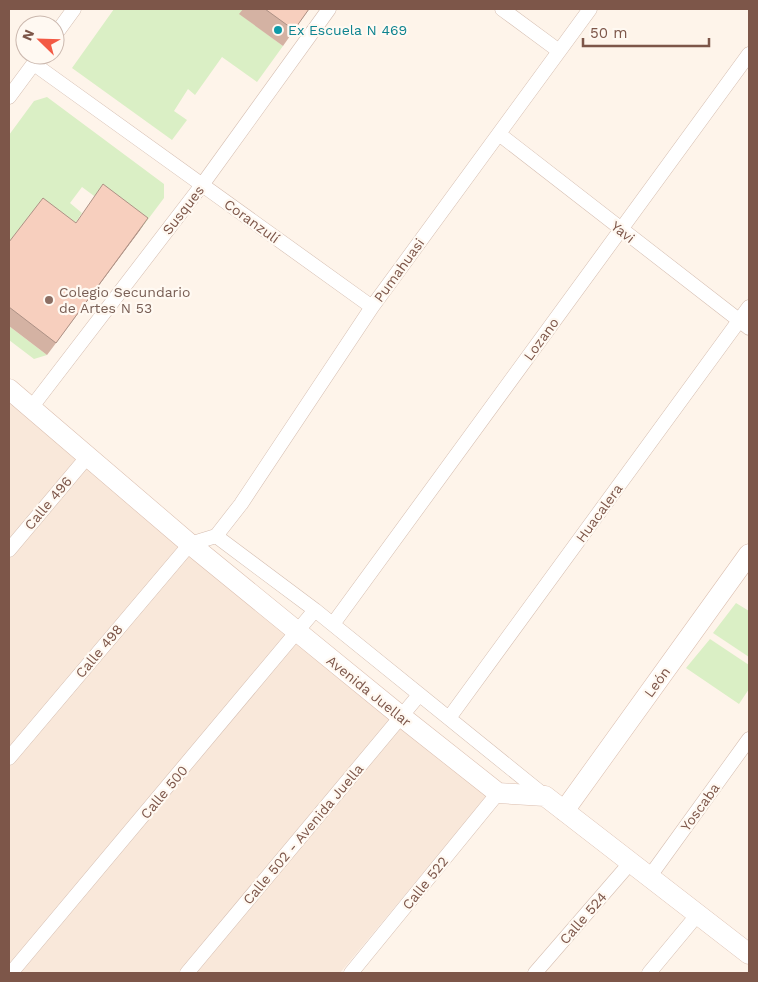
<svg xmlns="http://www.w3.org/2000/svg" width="758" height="982" viewBox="0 0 758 982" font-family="'Work Sans',sans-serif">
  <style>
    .residential { fill: #f9e8da }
    .green { fill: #daefc5 }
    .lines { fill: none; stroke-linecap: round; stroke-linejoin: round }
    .street-casing { stroke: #d5bdb0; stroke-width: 15 }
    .secondary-casing { stroke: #dbbeaf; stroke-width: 21 }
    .street { stroke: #fff; stroke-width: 14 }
    .secondary { stroke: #fff; stroke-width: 20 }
    .wall { fill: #d4b2a3 }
    .shaded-wall { fill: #ad9185 }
    .building { fill: #f7cfbe; stroke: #ad9185 }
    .culture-dot { fill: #0f9aa8; stroke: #fff9f2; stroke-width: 2 }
    .education-dot { fill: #8d6e63; stroke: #fff9f2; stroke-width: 2 }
    .labels { text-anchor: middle; stroke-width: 4.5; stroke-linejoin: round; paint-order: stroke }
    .culture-label { font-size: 14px; fill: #0d838f; stroke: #fff9f2; text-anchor: start }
    .street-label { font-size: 14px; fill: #7d5649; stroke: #fff9f2 }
    .education-label { font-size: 14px; fill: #785e54; stroke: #fff9f2; text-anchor: start }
  </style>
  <rect width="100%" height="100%" fill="#fef4ea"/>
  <path class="residential" d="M9 400 487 796 340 973H9Z"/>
  <path class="green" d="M114 9H243L240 14 283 46 257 82 222 57 195 95 188 89 174 111 187 120 172 140 72 68Z
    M47 97 164 184V198L140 230 82 187 70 203 82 213 68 234 9 243V135L34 101Z
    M9 326 47 355 34 359 9 340Z
    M736 603 749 611V657L713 633Z
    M710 639 749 665V689L739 704 686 668Z"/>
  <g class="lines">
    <defs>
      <path id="street" d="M502 9 559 51
        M55 35 74 9
        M34 64 372 307
        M9 97 40 55
        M499 134 749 328
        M31 408 202 185 329 9
        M216 536 241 504 372 307 590 9
        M216 536 315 610 545 796
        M9 550 88 456
        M333 624 749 54
        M449 718 749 307
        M9 758 190 544 216 536
        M650 876 749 739
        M11 973 315 610
        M187 973 419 695
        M351 973 498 793
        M535 973 631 862
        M649 973 698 914"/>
      <path id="secondary" d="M9 389 190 544 402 717 498 793 545 796 749 954
        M564 811 749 554"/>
    </defs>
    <use href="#street" class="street-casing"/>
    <use href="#secondary" class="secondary-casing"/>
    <use href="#street" class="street"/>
    <use href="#secondary" class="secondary"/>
  </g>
  <path class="wall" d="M243 9H309L283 46 239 14Z
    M140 230 47 355 9 326V242Z"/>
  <path class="shaded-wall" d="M148 218 140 230 47 355 56 343Z"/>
  <path class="building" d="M265 9H309L294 30Z
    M103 184 148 218 56 343 9 307V242L43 198 76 223Z"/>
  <circle class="culture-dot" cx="278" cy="30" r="5"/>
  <circle class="education-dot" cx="49" cy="300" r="5"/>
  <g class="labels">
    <g class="culture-label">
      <text x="288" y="35">Ex Escuela N 469</text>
    </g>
    <g class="street-label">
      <text transform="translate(183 210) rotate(-52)" y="5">Susques</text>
      <text transform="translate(252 221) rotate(36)" y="5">Coranzulí</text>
      <text transform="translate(623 232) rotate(38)" y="5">Yavi</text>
      <text transform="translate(399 270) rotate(-54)" y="5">Pumahuasi</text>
      <text transform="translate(541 339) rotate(-54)" y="5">Lozano</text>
      <text transform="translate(48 503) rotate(-50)" y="5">Calle 496</text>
      <text transform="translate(599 513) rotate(-54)" y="5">Huacalera</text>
      <text transform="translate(99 651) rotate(-50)" y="5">Calle 498</text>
      <text transform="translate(657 682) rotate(-54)" y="5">León</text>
      <text transform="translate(369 691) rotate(39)" y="5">Avenida Juellar</text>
      <text transform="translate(164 792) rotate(-50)" y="5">Calle 500</text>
      <text transform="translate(700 807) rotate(-54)" y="5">Yoscaba</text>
      <text transform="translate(303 834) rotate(-50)" y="5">Calle 502 - Avenida Juella</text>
      <text transform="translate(425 883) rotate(-51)" y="5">Calle 522</text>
      <text transform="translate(583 918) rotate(-49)" y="5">Calle 524</text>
    </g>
    <g class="education-label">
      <text x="59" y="297">Colegio Secundario<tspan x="59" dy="16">de Artes N 53</tspan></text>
    </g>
  </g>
  <rect width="758" height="982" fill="none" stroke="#7d5649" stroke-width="20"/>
  <g transform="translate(40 40) rotate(293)"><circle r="24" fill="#fff9f2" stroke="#cbb8ae"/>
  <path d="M0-4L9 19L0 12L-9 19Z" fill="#f35a44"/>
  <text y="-8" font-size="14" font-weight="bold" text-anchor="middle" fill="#7d5649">N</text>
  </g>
  <path d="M583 38v8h126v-8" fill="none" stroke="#7d5649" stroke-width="2.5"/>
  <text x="590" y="38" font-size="15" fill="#7d5649" stroke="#fff9f2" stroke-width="4" paint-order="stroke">50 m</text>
</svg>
